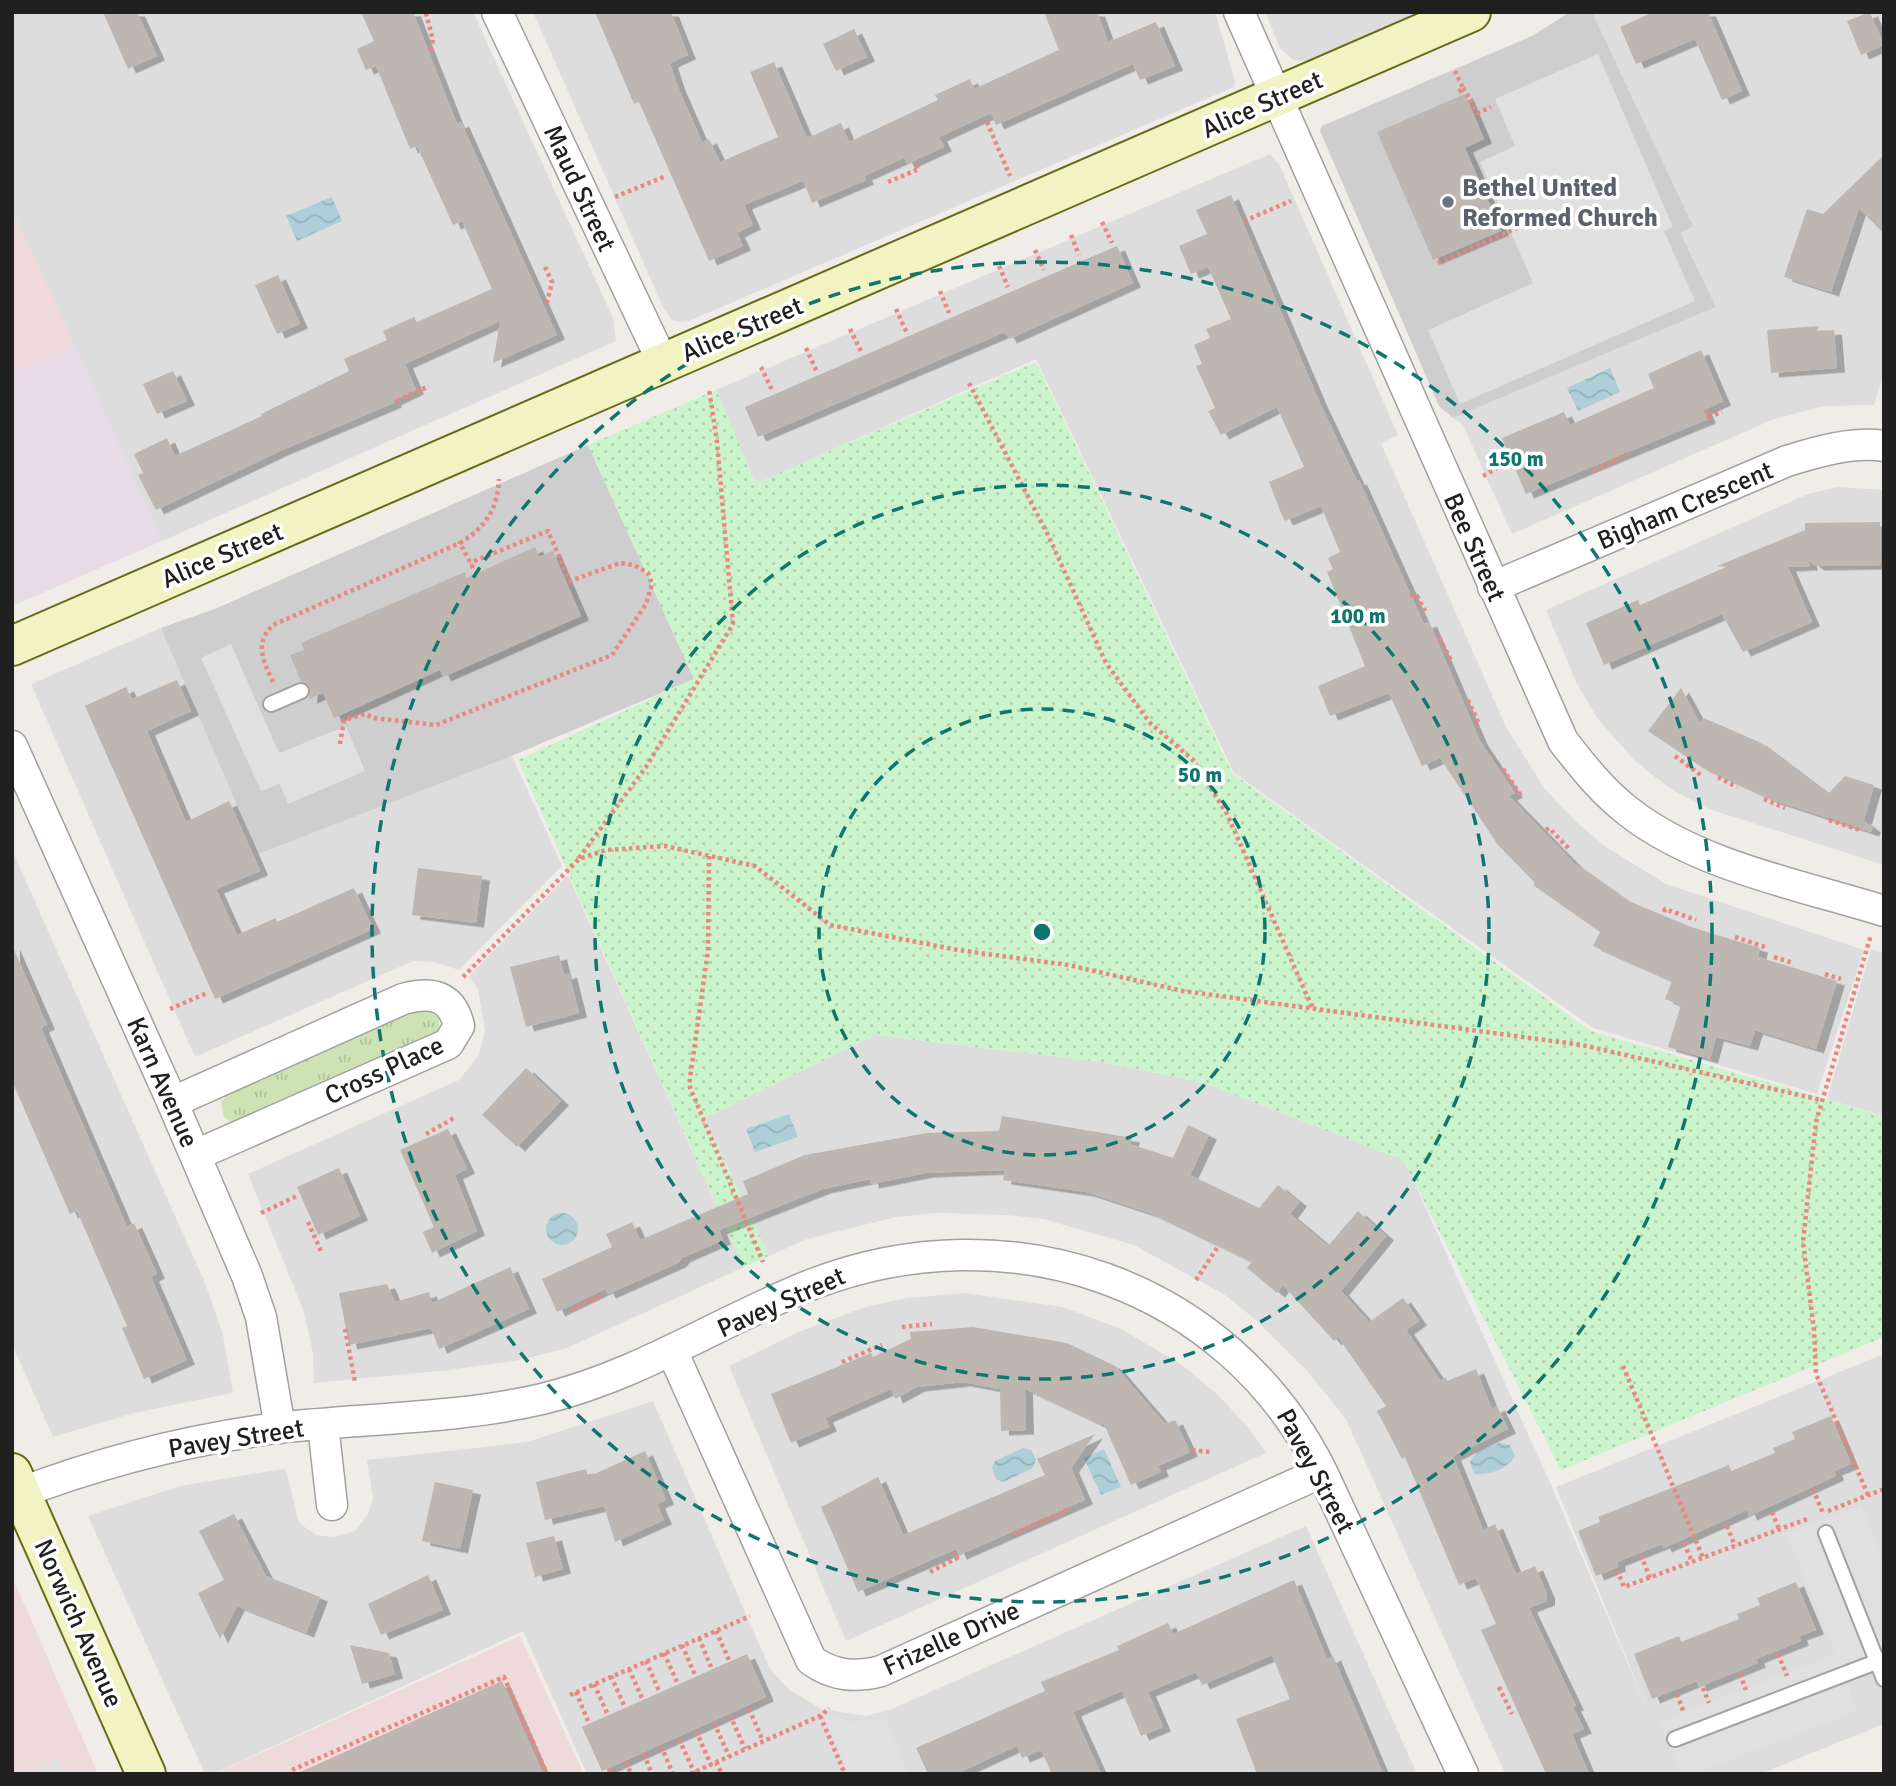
<svg xmlns="http://www.w3.org/2000/svg" width="1896" height="1786" viewBox="0 0 1896 1786" font-family="Signika,sans-serif">
  <style>
    .residential { fill: #dedddd }
    .commercial { fill: #eedada }
    .industrial { fill: #e8dbe6 }
    .religious { fill: #cecece }
    .grass { fill: url(#grass-tufts) }
    .park { fill: url(#park-dots) }
    .parking { fill: #e0e0e0 }
    .water { fill: url(#water-waves) }
    .building { fill: #bdb6b1; filter: url(#shadow) }
    .lines { fill: none; stroke-linecap: round; stroke-linejoin: round }
    .lane-casing { stroke: #a1a1a1; stroke-width: 18 }
    .street-casing { stroke: #a1a1a1; stroke-width: 33 }
    .secondary-casing { stroke: #656c13; stroke-width: 42 }
    .path { stroke: #ea877f; stroke-width: 4.5; stroke-dasharray: 3.5 3.5; stroke-linecap: butt }
    .lane { stroke: #fff; stroke-width: 14 }
    .street { stroke: #fff; stroke-width: 30 }
    .secondary { stroke: #f1f3c3; stroke-width: 38 }
    .ring { fill: none; stroke: #0f766e; stroke-width: 3.5; stroke-dasharray: 12 9 }
    .worship-dot { fill: #6b7280; stroke: #fff; stroke-width: 2.5 }
    .labels { text-anchor: middle; stroke-width: 7; stroke-linejoin: round; paint-order: stroke }
    .street-label { font-size: 26px; fill: #202020; stroke: #fff }
    .worship-label { font-size: 26px; font-weight: bold; fill: #5b616d; stroke: #fff; text-anchor: start }
    .centre { fill: #0f766e; stroke: #fff; stroke-width: 3.5 }
    .ring-label { font-size: 21px; text-anchor: middle; font-weight: bold; fill: #0f766e; stroke: #fff; stroke-width: 7; stroke-linejoin: round; paint-order: stroke }
  </style>
  <defs>
    <pattern id="grass-tufts" width="24" height="20" patternUnits="userSpaceOnUse" patternTransform="scale(1.75)"><rect width="24" height="20" fill="#cde3b4"/><path d="M3 7l-1-3M5 7V3M7 7l1-3M15 17l-1-3M17 17v-4M19 17l1-3" fill="none" stroke="#b0c29a"/></pattern>
    <pattern id="park-dots" width="8" height="8" patternUnits="userSpaceOnUse" patternTransform="scale(1.75)"><rect width="8" height="8" fill="#cbf4cd"/><path d="M2 2h.1M6 6h.1" fill="none" stroke="#aed1b0" stroke-width="1.8" stroke-linecap="round"/></pattern>
    <pattern id="water-waves" width="16" height="10" patternUnits="userSpaceOnUse" patternTransform="scale(1.75)"><rect width="16" height="10" fill="#aecfd8"/><path d="M0 5q4-4 8 0t8 0" fill="none" stroke="#95b1b9"/></pattern>
    <filter id="shadow"><feDropShadow dx="8" dy="4.5" stdDeviation="0" flood-color="#0004"/></filter>
  </defs>
  <rect width="100%" height="100%" fill="#f0ede8"/>
  <path class="residential" d="M12 12H473L613 318 616 341 162 541 12 210Z
    M533 12H1215L1235 81 1234 87 689 321 680 322 672 320 663 307Z
    M1265 12H1419L1312 60 1302 61 1293 60 1280 48Z
    M1592 12H1884V373L1874 405 1825 406 1774 419 1512 534 1463 425 1453 418 1716 307 1681 232 1693 226Z
    M1270 154 1279 164 1398 435 1381 443 1506 727 1545 789 1574 820 1606 847 1666 884 1864 950 1817 1094 1593 1028 1234 773 1036 359 756 484 716 390Z
    M588 445 694 679 512 756 562 866 459 970 434 962 413 961 195 1057 31 684 161 628 215 609Z
    M1838 487 1884 490V865L1709 809 1676 792 1655 777 1634 760 1598 719 1577 684 1546 610 1808 494Z
    M12 850 205 1283 223 1335 233 1393 134 1413 53 1437 12 1344Z
    M568 875 744 1267 567 1348 520 1360 449 1370 314 1383 313 1353 304 1312 248 1174 459 1080 479 1055 485 1030 478 990 469 976Z
    M1871 949 1884 953V1116L1827 1099Z
    M875 1035 1102 1062 1204 1083 1404 1160 1552 1487 1651 1718 1556 1487 1884 1354V1724L1760 1774H1505L1346 1419 1308 1372 1256 1320 1225 1295 1134 1245 1043 1219 1006 1215 937 1213 896 1217 807 1239 769 1256 705 1118Z
    M964 1293 1063 1307 1123 1330 1182 1365 1218 1395 1248 1427 1266 1453 846 1641 729 1366 796 1333 865 1307 907 1298Z
    M653 1401 770 1669 790 1690 821 1709 867 1716 892 1709 1306 1526 1417 1774H587L523 1631 213 1774H205L88 1516 180 1486 283 1469 286 1470 299 1523 316 1535 334 1537 355 1531 368 1514 373 1499 367 1460 527 1442Z"/>
  <path class="commercial" d="M12 210 75 345 12 372Z
    M12 1577 26 1608 98 1774H12Z
    M520 1636 584 1774H214Z"/>
  <path class="industrial" d="M75 345 162 541 12 606V372Z"/>
  <path class="religious" d="M1570 12H1592L1693 226 1681 233 1716 307 1453 418 1439 406 1320 131 1322 126 1532 36Z
    M588 445 694 679 511 756 258 854 161 628 215 609Z"/>
  <path class="grass" d="M427 1009 439 1018V1033L235 1125 224 1117 221 1102 232 1091 416 1011Z"/>
  <path class="park" d="M1036 362 1232 773 1591 1031 1884 1116V1337L1561 1470 1403 1160 1204 1083 1102 1062 875 1035 705 1118 769 1256 744 1267 518 760 694 679 588 445 716 390 756 483Z"/>
  <path class="parking" d="M1598 54 1673 227 1664 231 1695 301 1460 404 1428 330 1533 283 1480 162 1515 146 1495 99Z
    M231 644 279 753 346 726 365 771 288 804 280 784 261 791 201 658Z
    M1861 1505 1884 1562V1669L1847 1683 1857 1711 1692 1774H1680L1660 1722 1835 1654 1787 1533Z
    M822 1712 851 1722 885 1718 909 1774H849Z
    M58 1758 65 1774H21Z"/>
  <path class="water" d="M332 197 342 221 297 241 286 216Z
    M1610 368 1620 392 1578 411 1567 388Z
    M789 1114 798 1137 755 1152 746 1129Z
    M546 1229a16 16 0 1 1 32 0a16 16 0 1 1-32 0Z
    M1499 1443 1510 1445 1515 1456C1506 1470 1490 1475 1474 1474L1470 1462 1477 1452Z
    M1023 1448 1031 1450 1036 1459 1033 1468 1003 1482 996 1479 992 1468 995 1461Z
    M1104 1449 1121 1487 1101 1495 1084 1458Z"/>
  <path class="building" d="M103 12H137L157 56 128 69Z
    M361 12H413L457 124 461 122 557 335 493 363 500 321 405 364 416 390 393 401 394 403 280 451 156 510 138 475 143 473 134 454 167 438 175 456 262 416 261 414 349 371 344 359 387 340 383 331 414 317 417 322 492 289 462 221 453 225 417 146 410 149 376 66 366 70 357 49 374 41Z
    M595 12H671L688 55 670 63 677 85 702 142 709 139 720 162 778 137 750 72 774 62 807 138 841 123 849 142 938 100 935 95 970 79 974 89 1059 50 1044 12H1097L1108 42 1156 22 1175 66 1140 80 1133 64 996 125 991 113 939 137 944 147 907 164 904 158 864 176 866 180 812 203 803 181 744 205 753 225 737 233 743 246 709 261 639 102 634 104Z
    M1654 12H1708L1742 91 1722 100 1695 39 1636 64 1620 27Z
    M1870 12 1884 45 1861 55 1847 21Z
    M854 29 867 57 836 71 823 44Z
    M1465 94 1484 139 1465 148 1501 231 1433 260 1377 132Z
    M1884 155V234L1859 208 1831 292 1784 277 1807 209 1823 214Z
    M1231 195 1319 401 1357 481 1359 480 1424 624 1429 622 1480 741 1515 793 1509 796 1575 864 1626 900 1691 927 1760 948 1758 957 1837 981 1816 1049 1755 1030 1750 1046 1716 1037 1710 1059 1668 1047 1681 1005 1665 999 1672 981 1593 946 1600 932 1533 885 1535 883 1498 845 1440 758 1422 766 1389 693 1330 716 1318 686 1365 666 1327 572 1333 569 1328 558 1340 552 1321 506 1285 521 1281 513 1269 482 1304 467 1277 407 1221 435 1208 411 1215 408 1196 366 1202 364 1194 345 1210 338 1206 329 1231 319 1208 267 1191 274 1179 246 1207 234 1196 210Z
    M1117 246 1133 283 1009 339 1005 332 758 437 745 407Z
    M278 275 300 324 277 334 255 285Z
    M1819 326 1817 331 1834 330 1837 368 1771 373 1767 330Z
    M1701 350 1723 401 1704 410 1708 419 1526 494 1502 438 1564 412 1570 425 1654 388 1648 374Z
    M173 371 187 401 157 414 143 384Z
    M1880 522 1881 565 1816 566 1808 559 1810 566 1788 567 1812 622 1743 652 1722 614 1604 665 1586 623 1638 600 1640 605 1726 567 1717 566 1805 530V523Z
    M535 547 539 557 553 551 581 616 443 677 440 670 334 718 323 693 309 699 310 688 301 681 290 655 304 650 301 643 465 572 466 578Z
    M177 680 191 711 147 731 186 822 229 801 255 859 260 871 216 889 237 935 276 918 277 922 354 888 373 929 215 999 85 706 126 687 132 699Z
    M1681 688 1700 723 1704 718 1759 742 1828 794 1845 776 1874 785 1864 820 1861 819 1873 828 1871 832 1773 800 1703 768 1648 731Z
    M418 868 482 876 476 923 412 915Z
    M12 945 47 1025 41 1028 127 1227 134 1223 157 1274 151 1277 187 1360 144 1379 122 1328 127 1326 77 1211 70 1214 12 1081Z
    M559 955 564 975 569 973 579 1013 526 1027 510 967Z
    M526 1068 561 1101 517 1147 482 1115Z
    M1002 1116 1132 1138 1130 1144 1173 1158 1188 1125 1209 1135 1190 1175 1259 1208 1278 1185 1299 1202 1290 1214 1328 1246 1358 1211 1386 1236 1341 1291 1369 1322 1403 1298 1419 1321 1406 1330 1440 1380 1446 1378 1447 1381 1476 1369 1492 1409 1497 1406 1508 1429 1453 1456 1483 1530 1495 1524 1516 1574 1535 1566 1547 1594V1601L1529 1608 1576 1706 1573 1707 1584 1729 1572 1734 1589 1774H1546L1481 1630 1496 1624 1476 1578 1459 1585 1405 1457 1402 1459 1377 1411 1386 1406 1338 1337 1334 1341 1283 1285 1277 1293 1247 1268 1252 1262 1150 1213 1086 1192 1003 1180 1005 1170 926 1173 871 1184 870 1179 823 1189 719 1230 723 1240 682 1258 678 1263 608 1294 605 1289 557 1312 542 1279 612 1247 606 1234 632 1222 640 1240 748 1194 743 1181 805 1155 927 1133 999 1131Z
    M448 1129 467 1169 455 1175 477 1231 432 1253 423 1232 434 1227 400 1150Z
    M339 1168 360 1216 318 1235 297 1187Z
    M510 1267 529 1309 439 1349 431 1328 349 1345 339 1293 387 1284 395 1302 429 1292 432 1303Z
    M973 1327 1067 1343 1115 1366 1165 1424 1175 1420 1190 1452 1158 1466 1161 1472 1131 1485 1103 1422 1101 1425 1025 1389 1026 1430 1001 1431 1000 1389 963 1382 917 1387 895 1399 891 1389 825 1418 829 1427 791 1443 771 1394 871 1353 873 1357 911 1339 910 1332Z
    M1831 1416 1851 1464 1834 1471 1836 1476 1749 1516 1747 1510 1664 1548 1662 1544 1617 1562 1618 1567 1596 1576 1578 1531 1600 1522 1598 1517 1729 1465 1731 1471 1775 1453 1773 1448 1795 1439 1792 1432Z
    M1095 1434 1071 1468 1085 1500 959 1555 956 1549 858 1592 821 1507 878 1477 903 1535 1045 1475 1037 1459Z
    M645 1451 666 1500 657 1504 664 1520 615 1542 604 1506 545 1520 536 1482 586 1469 588 1477Z
    M435 1482 473 1490 460 1549 422 1541Z
    M234 1514 266 1576 320 1597 306 1633 237 1606 220 1639 198 1593 224 1580 199 1531Z
    M554 1536 563 1569 535 1577 526 1543Z
    M428 1575 443 1610 381 1635 368 1604Z
    M1294 1580 1327 1659 1333 1656 1383 1774H1257L1236 1719 1290 1699 1272 1655 1202 1685 1196 1672 1148 1692 1163 1727 1141 1736 1122 1691 1073 1712 1101 1774H1052L1041 1750 1022 1758 1017 1746 956 1774H928L916 1748 1045 1691 1041 1682 1119 1650 1117 1646 1168 1623 1173 1634Z
    M1796 1582 1816 1630 1799 1636 1801 1641 1756 1659 1758 1663 1699 1687 1697 1681 1652 1699 1634 1654 1679 1636 1681 1642 1739 1619 1737 1614 1760 1605 1757 1598Z
    M350 1645 389 1653 395 1674 362 1684Z
    M747 1654 766 1697 602 1771 582 1727Z
    M502 1681 543 1774H296Z"/>
  <g class="lines">
    <defs>
      <path id="lane" d="M271 704 301 691
        M1826 1533 1884 1679
        M1675 1739 1884 1659"/>
      <path id="street" d="M497 12 663 363
        M1239 12 1563 741C1583 767 1603 792 1629 812 1698 866 1801 885 1884 911
        M1493 587 1787 461C1816 452 1853 441 1884 446
        M12 746 170 1097 247 1276 261 1317 280 1428
        M173 1102 403 999C431 991 452 995 459 1026L448 1044 196 1155
        M672 1351 811 1660C833 1676 855 1678 881 1671L1322 1472
        M323 1425 332 1505
        M12 1496C97 1463 186 1440 277 1428 364 1418 456 1419 542 1399 639 1376 721 1320 813 1284 1009 1209 1227 1282 1322 1472L1463 1774"/>
      <path id="secondary" d="M12 646 1471 12
        M12 1473 146 1774"/>
    </defs>
    <use href="#lane" class="lane-casing"/>
    <use href="#street" class="street-casing"/>
    <use href="#secondary" class="secondary-casing"/>
    <path class="path" d="M426 13 433 40 430 53
      M1455 71 1463 88 1457 94
      M1463 88 1478 113 1491 107
      M987 122 1010 176
      M888 182 919 169 915 162
      M615 197 666 176
      M1244 221 1291 201
      M1102 222 1112 243
      M1071 235 1079 255
      M1035 250 1044 270
      M1438 263 1542 217
      M999 266 1008 287
      M545 267 552 282 547 303
      M940 291 949 313
      M896 309 907 333
      M850 329 862 353
      M806 348 817 372
      M761 367 772 390
      M969 383 1048 535 1106 663 1150 723 1193 760 1227 814 1312 1007
      M397 401 429 386
      M1706 410 1709 417 1722 412
      M1594 471 1627 454
      M1483 476 1509 461
      M473 568 460 543C485 528 498 509 499 479
      M1410 595 1417 596 1425 611
      M1439 638 1452 662
      M273 682C263 661 254 643 273 625L460 543
      M1468 700 1479 724
      M340 744 344 720 365 714 374 718 436 725 612 655 646 604 652 584 648 573 634 565 620 563 570 581 548 531 470 563
      M1675 756 1702 776
      M1503 769 1521 796
      M1718 777 1737 787
      M1764 799 1785 808
      M1829 820 1860 830
      M1546 830 1549 828 1570 850
      M709 856 708 951 689 1085 763 1262
      M579 858 646 767 733 624 717 442 709 389
      M1664 912 1665 909 1696 920
      M1735 937 1765 947
      M1774 957 1793 963
      M1825 974 1841 979
      M463 977 579 859 606 850 665 846 755 866 830 925 958 950 1068 965 1183 991 1582 1045 1821 1100
      M170 1009 207 993
      M426 1134 454 1118
      M261 1213 297 1196
      M308 1222 321 1251
      M1196 1280 1217 1248
      M571 1310 603 1295
      M902 1327 932 1324
      M345 1329 355 1382
      M842 1362 882 1345
      M1623 1366 1703 1558
      M1192 1450 1210 1452
      M1813 1489 1823 1513
      M1868 1495 1816 1374 1814 1330 1803 1242 1816 1122 1871 935
      M1828 1511 1884 1489
      M1772 1512 1779 1529
      M1727 1526 1735 1546
      M1013 1534 1071 1508
      M1684 1543 1692 1562
      M1641 1555 1650 1578
      M1617 1570 1624 1587 1810 1518
      M930 1572 957 1558 953 1552
      M716 1631 729 1660
      M699 1638 711 1667
      M682 1645 695 1675
      M664 1653 677 1682
      M1778 1654 1787 1676
      M646 1661 659 1691
      M629 1669 642 1698
      M1740 1674 1746 1690
      M611 1676 624 1705
      M594 1684 607 1713
      M1499 1687 1512 1714
      M1703 1688 1709 1703
      M576 1692 588 1721
      M1677 1694 1684 1713
      M570 1695 750 1616
      M749 1709 763 1741
      M730 1715 745 1749
      M820 1716 845 1774
      M714 1723 729 1756
      M696 1731 711 1765
      M679 1739 694 1772
      M661 1746 673 1774
      M644 1754 652 1774
      M626 1762 631 1774
      M716 1762 722 1774
      M609 1769 611 1774
      M292 1770 504 1677 547 1774
      M466 1774H472
      M690 1774 822 1715 829 1708"/>
    <use href="#lane" class="lane"/>
    <use href="#street" class="street"/>
    <use href="#secondary" class="secondary"/>
  </g>
  <g class="ring">
    <circle cx="1042" cy="932" r="223"/>
    <circle cx="1042" cy="932" r="447"/>
    <circle cx="1042" cy="932" r="670"/>
  </g>
  <circle class="worship-dot" cx="1448" cy="202" r="7"/>
  <g class="labels">
    <g class="street-label">
      <text transform="translate(1262 104) rotate(-24)" y="9">Alice Street</text>
      <text transform="translate(580 188) rotate(65)" y="9">Maud Street</text>
      <text transform="translate(742 329) rotate(-23)" y="9">Alice Street</text>
      <text transform="translate(1685 505) rotate(-23)" y="9">Bigham Crescent</text>
      <text transform="translate(1475 547) rotate(66)" y="9">Bee Street</text>
      <text transform="translate(222 555) rotate(-23)" y="9">Alice Street</text>
      <text transform="translate(384 1070) rotate(-25)" y="9">Cross Place</text>
      <text transform="translate(163 1082) rotate(66)" y="9">Karn Avenue</text>
      <text transform="translate(781 1302) rotate(-24)" y="9">Pavey Street</text>
      <text transform="translate(236 1438) rotate(-9)" y="9">Pavey Street</text>
      <text transform="translate(1316 1471) rotate(62)" y="9">Pavey Street</text>
      <text transform="translate(79 1623) rotate(66)" y="9">Norwich Avenue</text>
      <text transform="translate(951 1638) rotate(-24)" y="9">Frizelle Drive</text>
    </g>
    <g class="worship-label">
      <text x="1462" y="196">Bethel United<tspan x="1462" dy="30">Reformed Church</tspan></text>
    </g>
  </g>
  <circle cx="1042" cy="932" r="10" class="centre"/>
  <g class="ring-label">
    <text x="1516" y="466">150 m</text>
    <text x="1358" y="623">100 m</text>
    <text x="1200" y="782">50 m</text>
  </g>
  <rect width="1896" height="1786" fill="none" stroke="#202020" stroke-width="28"/>
</svg>
